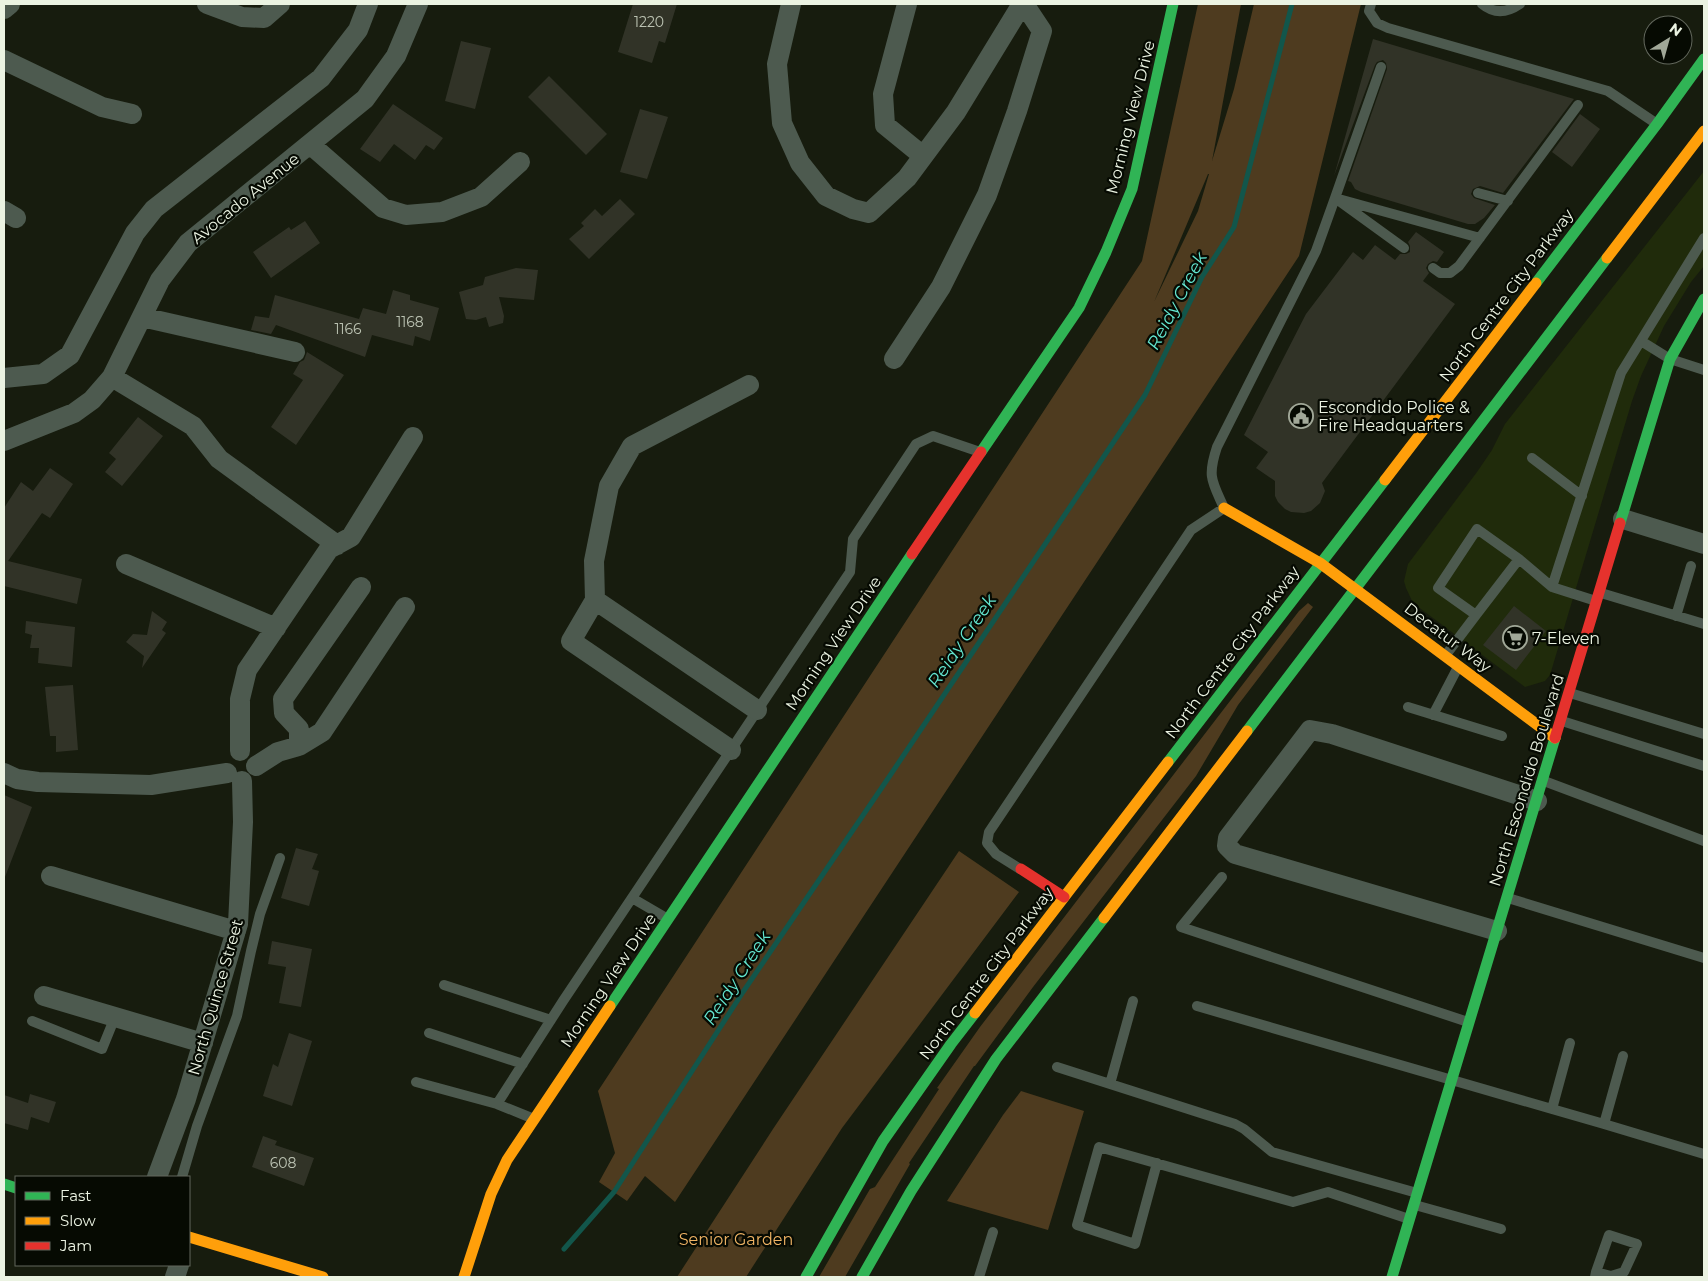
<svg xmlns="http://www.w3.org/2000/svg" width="1708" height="1281" viewBox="0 0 1708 1281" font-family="Montserrat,sans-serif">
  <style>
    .built { fill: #202b0b }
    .green { fill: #4e3b1f; fill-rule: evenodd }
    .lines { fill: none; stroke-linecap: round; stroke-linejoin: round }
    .stream { stroke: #12564b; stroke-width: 5 }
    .building { fill: #313327 }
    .lane { stroke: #4d5a4f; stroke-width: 10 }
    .street { stroke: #4d5a4f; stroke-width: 20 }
    .fast { stroke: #30b455; stroke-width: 11 }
    .slow { stroke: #ff9f0a; stroke-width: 11 }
    .jam { stroke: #e5322d; stroke-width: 11 }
    .labels { text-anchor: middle; stroke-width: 4.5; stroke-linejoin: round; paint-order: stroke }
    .number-label { font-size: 14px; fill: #bcc3b3 }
    .street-label { font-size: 16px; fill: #ebf3e2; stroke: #060a02 }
    .poi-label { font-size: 16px; fill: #ebf3e2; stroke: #060a02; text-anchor: start }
    .park-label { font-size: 16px; fill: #f0b465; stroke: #060a02 }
    .water-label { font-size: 18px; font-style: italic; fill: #64e6d0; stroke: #060a02 }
  </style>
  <rect width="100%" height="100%" fill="#171c0e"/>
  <path class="built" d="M1704 171V266L1691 282 1664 326 1641 376 1632 401 1550 675 1545 681 1525 687 1413 603 1406 588 1404 581 1408 564 1477 472 1492 450 1505 424Z"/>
  <path class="green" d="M1198 4H1241L1212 161 1234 89 1254 4H1361L1299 256 675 1202 645 1176 627 1201 599 1182 615 1153 598 1091 1142 261ZM1209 174 1198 211 1154 302 1208 174Z
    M1308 603 1313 607 1238 705 1196 776 1033 987 975 1066H974L909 1163 910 1164 845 1277H819L870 1189 875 1187 939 1089 937 1088 980 1027 1299 611Z
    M959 851 1019 892 842 1128 746 1277H677L773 1129Z
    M1021 1091 1084 1111 1048 1230 947 1201 1003 1115Z"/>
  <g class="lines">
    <path class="stream" d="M564 1249 614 1192 743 992 889 777 1145 395 1202 277 1234 227 1292 4"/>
  </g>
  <path class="building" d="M633 4H677L665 43 659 41 652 63 618 52Z
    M1373 39 1574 99 1503 193 1480 186 1473 189 1471 194 1474 198 1495 205 1484 218 1475 224H1468L1361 192 1355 189 1351 182 1348 181 1387 69 1386 63 1383 60 1377 62 1375 65 1334 176Z
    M461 41 491 48 475 109 445 101Z
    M549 76 607 134 586 155 528 97Z
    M393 104 443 138 434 150 426 145 415 160 394 144 380 162 360 149Z
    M640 109 668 117 647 179 620 172Z
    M1580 114 1600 129 1572 167 1552 152Z
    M620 199 635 214 589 259 569 239 584 226 581 223 595 209 602 216Z
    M305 221 320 243 271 278 253 252 289 227 291 230Z
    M1416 232 1444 252 1437 262 1433 261 1428 264 1426 268 1429 273 1423 281 1455 304 1322 483 1325 491 1320 503 1311 511 1304 513 1291 512 1285 509 1278 502 1275 496V481L1256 468 1268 452 1244 435 1306 314 1353 252 1363 260 1375 245 1395 260 1400 254H1406L1410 252V246L1408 242Z
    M516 268 538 270 534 300 499 297 504 316 503 323 489 327 486 317 476 320 466 319 459 292 483 285 485 277Z
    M393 290 410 295V300L439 308 430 341 415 336 413 346 372 335 365 357 276 325 271 334 251 330 255 316 269 318 275 295 359 319 363 308 386 314Z
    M307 352 344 375 296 445 271 427 303 380 293 374 300 362 304 360Z
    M138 417 163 436 122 486 105 472 116 459 109 453Z
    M50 468 73 484 50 518 42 513 8 561 82 579 77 604 4 586V508L21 482 33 491Z
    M1514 606 1546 631 1516 670 1483 645Z
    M152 611 167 622 162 630 166 633 142 668 144 656 126 642 133 634 147 635Z
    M26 621 75 627 72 667 38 663 39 648H30L32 635 25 633Z
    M73 685 78 750 56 752V736H50L45 687Z
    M4 795 32 807 5 877H4Z
    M296 848 318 854 312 869 319 871 309 906 281 898Z
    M272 941 312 949 301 1007 279 1003 286 967 268 964Z
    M289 1033 312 1041 292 1106 263 1096 273 1064 278 1067Z
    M30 1094 56 1102 49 1123 31 1117 28 1130 4 1123V1095L28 1103Z
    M263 1136 277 1141 275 1145 314 1158 304 1186 252 1167Z"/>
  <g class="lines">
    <path class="lane" d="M1371 4 1369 11 1377 23 1388 28 1608 91 1657 124
      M1482 4C1494 14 1507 13 1520 4
      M1381 67 1335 198 1404 248
      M1478 193 1508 201
      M1433 268 1440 273H1450L1459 266 1578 105
      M1641 341 1670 359 1704 370
      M1532 458 1582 496
      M1519 559 1476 615 1438 588 1477 529 1519 559 1552 587
      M1601 593 1704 624
      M1596 601 1552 587 1621 373 1704 238
      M1676 616 1691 566
      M1445 656 1476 615
      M1570 693 1704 734
      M1408 707 1502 736
      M1433 715 1458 667
      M1562 721 1704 766
      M1544 781 1704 841
      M1020 869 996 854 987 843 989 832 1191 530 1224 508C1212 481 1207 477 1217 447L1316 251 1335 198 1480 238
      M1222 877 1181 927 1468 1022
      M632 898 668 919
      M1508 898 1704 958
      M444 985 551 1020
      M1197 1006 1552 1109 1570 1043
      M32 1021 102 1049 115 1017
      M429 1033 523 1064
      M1057 1067 1235 1124 1244 1129 1272 1152 1417 1193
      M416 1082 497 1104 534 1119
      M1110 1084 1133 1001
      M497 1104 563 1001 850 572 853 539 916 444 933 436 980 452
      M1552 1109 1604 1124 1623 1056
      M1604 1124 1704 1154
      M1157 1163 1135 1244 1077 1225 1099 1147 1293 1202 1328 1192 1409 1219
      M182 1177 197 1126 237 1016 251 951 260 914 280 858
      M1415 1205 1501 1229
      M979 1277 993 1232
      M1595 1277 1596 1272 1609 1235 1637 1244 1624 1272 1611 1276 1596 1272"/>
    <path class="street" d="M207 4 242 17 264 18 280 4
      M791 4 777 64 782 123 800 163 826 196 853 209 869 213 907 178 956 112 1022 4
      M907 4 883 94 885 125 923 156
      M4 9 10 4
      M4 60 102 107 132 114
      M311 145 383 208 406 215 442 212 481 197 520 162
      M4 211 16 218
      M142 317 295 352
      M894 359 941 287 987 195 1017 111 1042 31 1024 4
      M112 377 193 426 219 459 337 545
      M4 378 43 374 70 355 135 233 154 209 321 78 358 30 368 4
      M4 441 74 413 92 400 112 377 160 280 188 243 365 99 396 56 418 4
      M1623 519 1704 544
      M126 564 276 628
      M595 600 757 710
      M299 746V729L284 713 283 699 361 587
      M731 750 571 641 595 600 594 561 609 486 632 446 749 385
      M240 751V699L247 670 329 549 351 537 413 437
      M256 766 278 752 299 746 322 732 405 607
      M4 773 17 779 38 782 151 785 227 773
      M51 876 236 931
      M1497 931 1235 854 1227 846 1228 838 1310 730 1332 734 1537 801
      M44 996 203 1043
      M157 1177 186 1099 238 924 243 822 242 781
      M175 1277 179 1265"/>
    <path class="fast" d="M1536 283 1657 124 1704 59
      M981 452 1079 308 1106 252 1132 189 1173 4
      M1620 523 1670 359 1704 299
      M1247 731 1607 258
      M1168 762 1385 480
      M610 1006 912 554
      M4 1184 16 1188
      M806 1277 883 1141 951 1044 975 1013
      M862 1277 911 1191 996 1059 1104 918
      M1392 1277 1555 738"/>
    <path class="slow" d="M1607 258 1704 131
      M1385 480 1536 283
      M1224 508 1320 563 1555 738
      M1104 918 1247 731
      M975 1013 1168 762
      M189 1237 323 1277
      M464 1277 491 1194 507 1160 610 1006"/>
    <path class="jam" d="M912 554 981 452
      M1555 738 1620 523
      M1021 869 1064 897"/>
  </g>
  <defs>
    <symbol id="civic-ring" viewBox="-11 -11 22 22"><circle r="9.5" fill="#060a02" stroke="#a1a898" stroke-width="1.5"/><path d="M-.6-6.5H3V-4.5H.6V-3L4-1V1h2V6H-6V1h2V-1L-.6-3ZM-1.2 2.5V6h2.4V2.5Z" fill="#a1a898"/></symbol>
    <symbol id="supermarket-ring" viewBox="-11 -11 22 22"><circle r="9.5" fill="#060a02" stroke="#a1a898" stroke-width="1.5"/><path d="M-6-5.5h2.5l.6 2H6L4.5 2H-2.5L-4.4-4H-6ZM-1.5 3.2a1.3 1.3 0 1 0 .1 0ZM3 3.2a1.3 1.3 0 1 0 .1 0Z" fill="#a1a898"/></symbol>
  </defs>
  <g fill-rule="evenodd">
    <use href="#civic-ring" x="1287" y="402" width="28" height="28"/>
    <use href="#supermarket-ring" x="1501" y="624" width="28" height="28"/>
  </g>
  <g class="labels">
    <g class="number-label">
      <text x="649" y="27">1220</text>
      <text x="410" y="327">1168</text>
      <text x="348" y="334">1166</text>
      <text x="283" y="1168">608</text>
    </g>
    <g class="street-label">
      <text transform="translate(1130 117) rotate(-76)" y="6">Morning View Drive</text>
      <text transform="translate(245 198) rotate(-39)" y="6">Avocado Avenue</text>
      <text transform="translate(1506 295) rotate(-53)" y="6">North Centre City Parkway</text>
      <text transform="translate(1448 637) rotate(37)" y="6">Decatur Way</text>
      <text transform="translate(833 643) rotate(-56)" y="6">Morning View Drive</text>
      <text transform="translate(1232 652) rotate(-53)" y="6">North Centre City Parkway</text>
      <text transform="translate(1526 780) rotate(-73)" y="6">North Escondido Boulevard</text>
      <text transform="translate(986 973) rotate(-53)" y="6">North Centre City Parkway</text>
      <text transform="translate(608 980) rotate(-56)" y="6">Morning View Drive</text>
      <text transform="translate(215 997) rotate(-74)" y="6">North Quince Street</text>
    </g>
    <g class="poi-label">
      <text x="1318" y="413">Escondido Police &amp;<tspan x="1318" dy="18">Fire Headquarters</tspan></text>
      <text x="1532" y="644">7-Eleven</text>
    </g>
    <g class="park-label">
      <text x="736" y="1245">Senior Garden</text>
    </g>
    <g class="water-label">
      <text transform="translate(1177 301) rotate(-62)" y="6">Reidy Creek</text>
      <text transform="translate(962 641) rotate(-56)" y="6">Reidy Creek</text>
      <text transform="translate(737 978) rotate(-57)" y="6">Reidy Creek</text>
    </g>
  </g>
  <rect width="1708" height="1281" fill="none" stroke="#ebf3e2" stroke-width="10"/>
  <rect x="15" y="1176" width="175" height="90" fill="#060a02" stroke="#62675c"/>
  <rect x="25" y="1192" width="25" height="8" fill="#30b455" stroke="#62675c"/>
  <text x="60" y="1201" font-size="15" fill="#ebf3e2">Fast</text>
  <rect x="25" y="1217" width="25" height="8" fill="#ff9f0a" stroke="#62675c"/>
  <text x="60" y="1226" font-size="15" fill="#ebf3e2">Slow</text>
  <rect x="25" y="1242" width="25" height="8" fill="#e5322d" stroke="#62675c"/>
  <text x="60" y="1251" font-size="15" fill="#ebf3e2">Jam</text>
  <g transform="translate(1668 40) rotate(37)"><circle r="24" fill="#060a02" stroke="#62675c"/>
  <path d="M0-4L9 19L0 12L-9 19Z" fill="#a1a898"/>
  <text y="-8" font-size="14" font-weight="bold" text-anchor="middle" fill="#ebf3e2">N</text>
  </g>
</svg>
